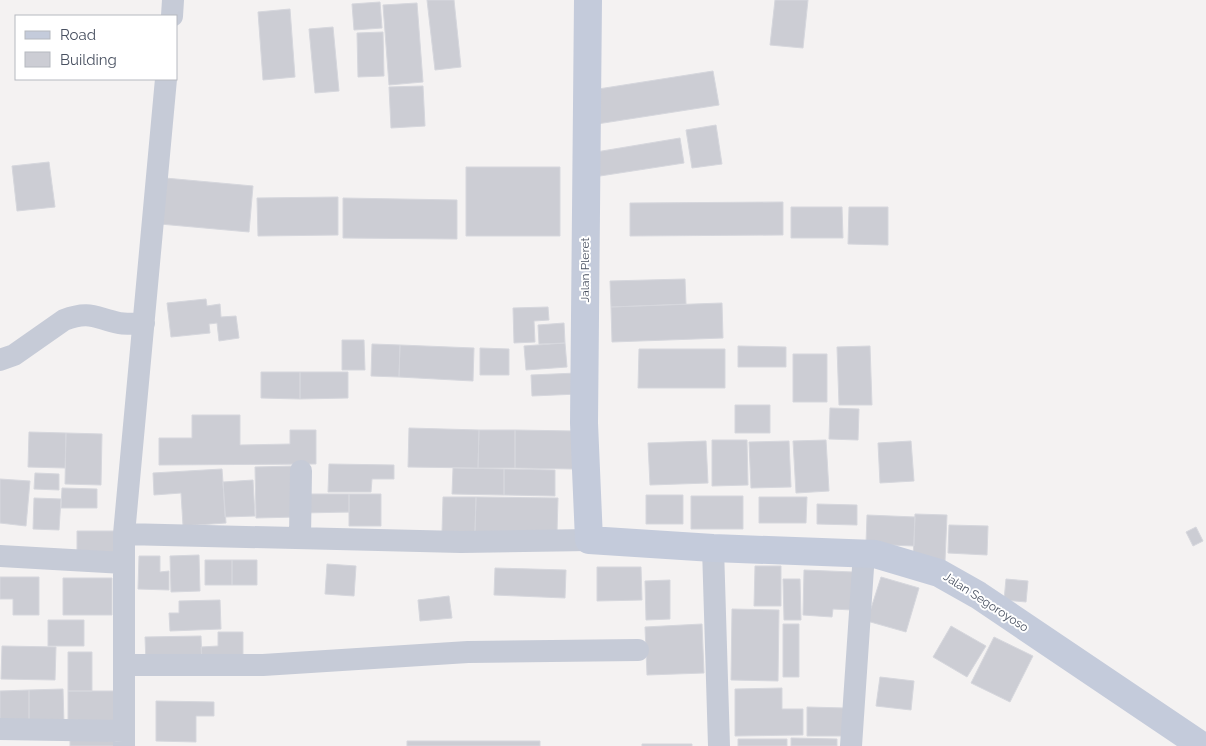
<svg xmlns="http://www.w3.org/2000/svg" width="1206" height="746" viewBox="0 0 1206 746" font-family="Raleway,sans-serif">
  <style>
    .building { fill: #cccdd4; stroke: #d6d7dd }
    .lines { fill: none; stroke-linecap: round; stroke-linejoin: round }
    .minor { stroke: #c6cbd7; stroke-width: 22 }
    .secondary { stroke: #c4cbdb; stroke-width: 28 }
    .labels { text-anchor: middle; stroke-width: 4; stroke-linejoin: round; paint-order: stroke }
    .street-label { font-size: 12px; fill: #495161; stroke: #fff }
  </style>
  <rect width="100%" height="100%" fill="#f4f2f2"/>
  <path class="building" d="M427 0H454L461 67 435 70Z
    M775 0H808L803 48 770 45Z
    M380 2 382 28 354 30 352 4Z
    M417 3 423 82 389 85 383 5Z
    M290 9 295 77 263 80 258 12Z
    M333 27 339 91 315 93 309 29Z
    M383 32 384 76 358 77 357 33Z
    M713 71 719 105 597 124 592 90Z
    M423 86 425 126 391 128 389 87Z
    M716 125 722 164 692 168 686 130Z
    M680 138 684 163 600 176 596 152Z
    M49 162 55 207 17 211 12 166Z
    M466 167H560V236H466Z
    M165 178 253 186 249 232 160 224Z
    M338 197V235L258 236 257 198Z
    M343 198 457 200V239L343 238Z
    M783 202V235L630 236V203Z
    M791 207H842L843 238H791Z
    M849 207H888V245L848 244Z
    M685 279 686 304 611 307 610 281Z
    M206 299 207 306 220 304 221 317 236 316 239 338 219 341 217 323 209 324 210 333 171 337 167 303Z
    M722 303 723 338 612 342 611 307Z
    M548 307 549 320 534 321 535 342 514 343 513 308Z
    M564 323 565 343 539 344 538 325Z
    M342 340H364L365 370H342Z
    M565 343 567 367 526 370 524 346Z
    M372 344 400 345 399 377 371 376Z
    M400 345 474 348 473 381 399 377Z
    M738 346 786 347V367H738Z
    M870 346 872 405H839L837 347Z
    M480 348 509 349V375H480Z
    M639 349H725V388H638Z
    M793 354H827V402H793Z
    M261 372H300V399L261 398Z
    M300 372H348V398L300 399Z
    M577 373 578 394 532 396 531 375Z
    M735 405H770V433H735Z
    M830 408 859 409 858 440 829 439Z
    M192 415H240V445L290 444V430H316V464L159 465V438H192Z
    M409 428 479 430 478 468 408 467Z
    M479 430H515V468H478Z
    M515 430 573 431V469L515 468Z
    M29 432 66 433 65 468 28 467Z
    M66 433 102 434 101 485 65 484Z
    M712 440H747L748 485 712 486Z
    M826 440 829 491 796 493 793 441Z
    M706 441 708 483 650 485 648 443Z
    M789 441 791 487 751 488 749 442Z
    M911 441 914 481 880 483 878 443Z
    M329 464 394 465V479H372L371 492H328Z
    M296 466 297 517 256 518 255 467Z
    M453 468 504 469V495L452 494Z
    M222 469 226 523 183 526 181 493 154 495 153 473Z
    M504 469 555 470V496L504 495Z
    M35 473 59 474V490L34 489Z
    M0 479 30 481 26 526 0 523Z
    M253 480 255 516 225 517 223 482Z
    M62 488 97 489V508H61Z
    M303 494H349V512L303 513Z
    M349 494H381V526H349Z
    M646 495H683V524H646Z
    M691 496H743V529H691Z
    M443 497H476L475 532H442Z
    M476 497 558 498 557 533 475 532Z
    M759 497H807L806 523H759Z
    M34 498 61 499 59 530 33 529Z
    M817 504 857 505V525L817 524Z
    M915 514 947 515 945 561 913 560Z
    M867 515 915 517 914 546 866 544Z
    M949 525 988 526 987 555 948 553Z
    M1196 527 1203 541 1193 546 1186 532Z
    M77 531H117L116 556H77Z
    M199 555 200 591 171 592 170 556Z
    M139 556H160V572L169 571V590L138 589Z
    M205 560H232V585H205Z
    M232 560H257V585H232Z
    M327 564 356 566 354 596 325 594Z
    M755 566H781V606H754Z
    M597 567H641L642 600 597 601Z
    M495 568 566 570 565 598 494 595Z
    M804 570 853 572 852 610 833 609 832 617 803 615Z
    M0 577H39V615H13V599H0Z
    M881 577 919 588 906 632 867 621Z
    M63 578H112V615H63Z
    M783 579H800L801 620H784Z
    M1006 579 1028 581 1026 602 1004 600Z
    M670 580V619L646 620 645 581Z
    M449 596 452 618 420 621 418 600Z
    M220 600 221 629 170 631 169 613H179V601Z
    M732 609 779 610 778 681 731 680Z
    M48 620H84V646H48Z
    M702 624 704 673 647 675 645 627Z
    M783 624H799V677H783Z
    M951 626 986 646 967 677 933 657Z
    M218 632H243V661L202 662 201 647 218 646Z
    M201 636 202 662 146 663 145 637Z
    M994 637 1033 656 1010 702 971 683Z
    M2 646 56 647 55 680 1 679Z
    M68 652H92V691H68Z
    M880 677 914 681 911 710 876 706Z
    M782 688V709H803V735L735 736V689Z
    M63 689 64 724 29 725V690Z
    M29 690V725H0V691Z
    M68 691H116V725L68 726Z
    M156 701 214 702V716H196V742L156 741Z
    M807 707 845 708V736H807Z
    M70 733 115 734V746H70Z
    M791 738 837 739V746H791Z
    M738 739H787V746H738Z
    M407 741H540V746H407Z
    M642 744H692V746H642Z"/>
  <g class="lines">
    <path class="minor" d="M172 16 173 0
      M0 360 14 355 64 320C90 310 95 318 119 323 127 325 136 323 144 323
      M124 534 461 542 589 540
      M300 538 301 471
      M713 548 719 746
      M0 556 124 563
      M124 665H263L468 652 638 650
      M0 729 124 731
      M124 746V534L166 79
      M851 746 864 553"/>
    <path class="secondary" d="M588 0 584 423 589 540 713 548 875 554 939 573 978 595 1202 746"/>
  </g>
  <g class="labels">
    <g class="street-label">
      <text transform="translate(585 270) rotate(-90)" y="4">Jalan Pleret</text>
      <text transform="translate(986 602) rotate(33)" y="4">Jalan Segoroyoso</text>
    </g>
  </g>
  <rect x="15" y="15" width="162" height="65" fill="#ffffff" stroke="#b6b9c0"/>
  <rect x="25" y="31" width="25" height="8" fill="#c4cbdb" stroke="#b6b9c0"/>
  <text x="60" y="40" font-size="15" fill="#495161">Road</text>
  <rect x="25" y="52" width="25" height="15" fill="#cccdd4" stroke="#b6b9c0"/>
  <text x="60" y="65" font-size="15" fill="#495161">Building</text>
</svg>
